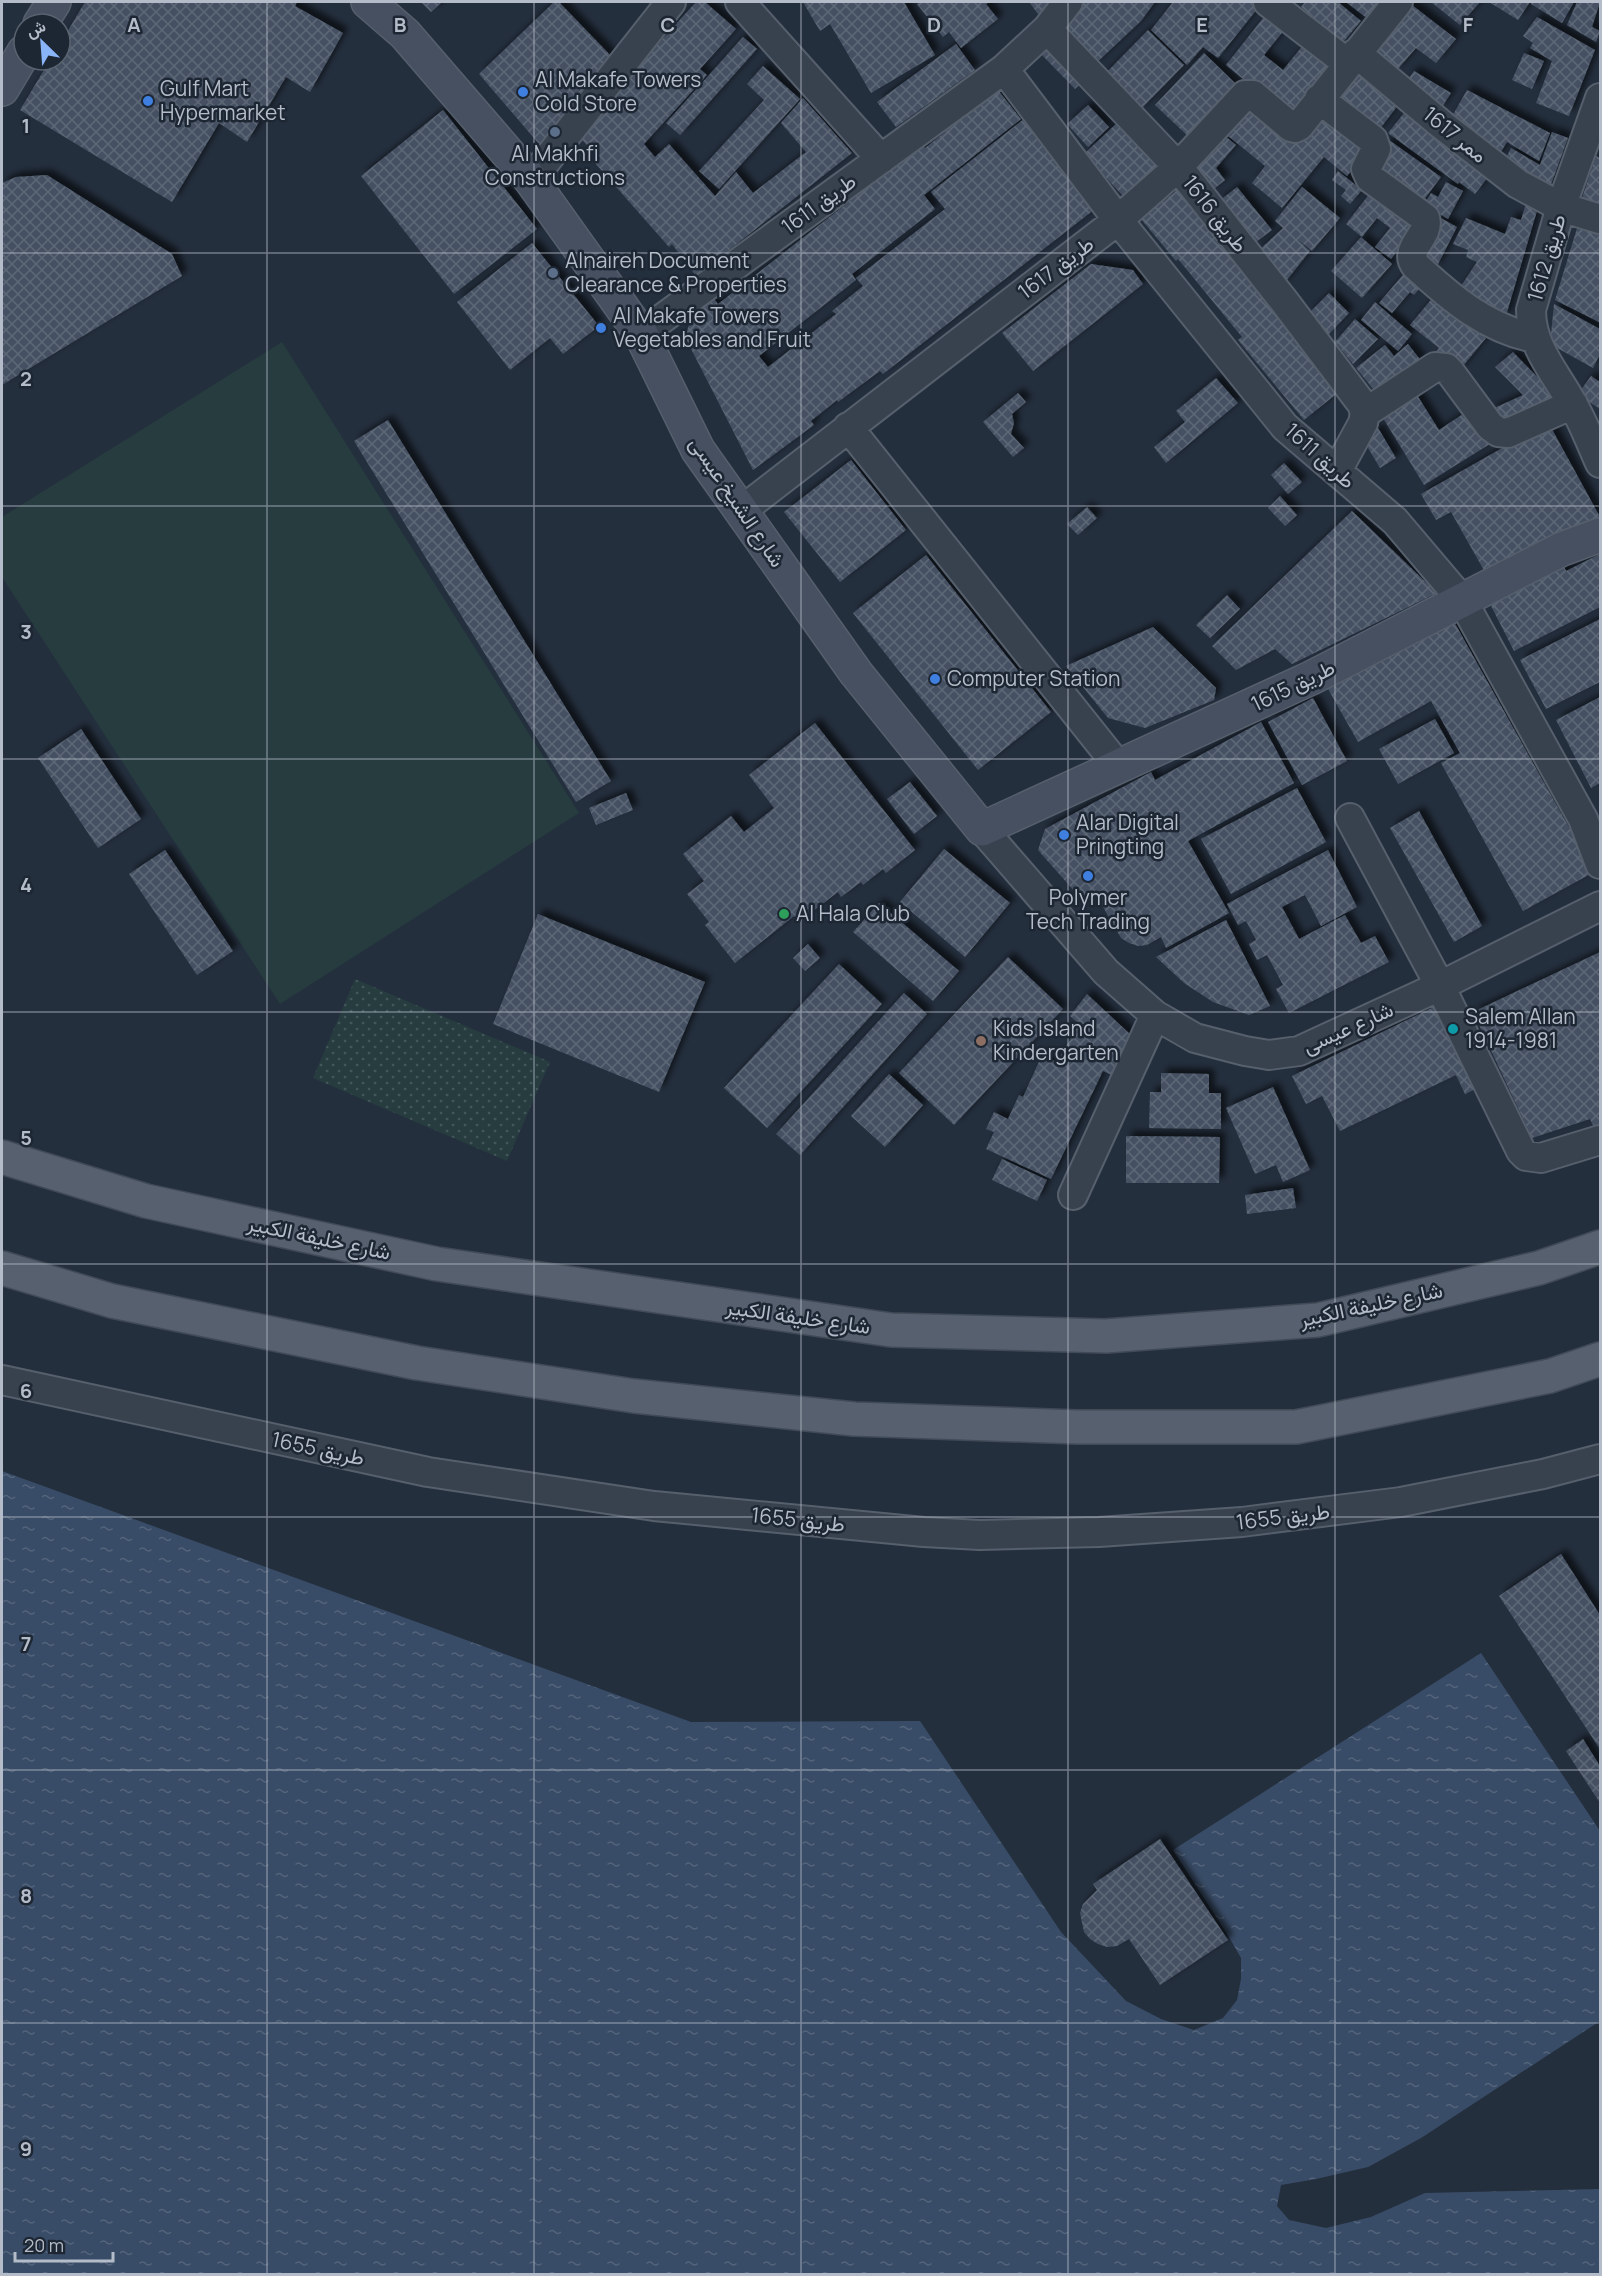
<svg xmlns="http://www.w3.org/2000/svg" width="1602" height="2276" viewBox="0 0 1602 2276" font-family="Manrope,Vazirmatn,sans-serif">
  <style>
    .grass { fill: url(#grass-dots) }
    .pitch { fill: #263c3f }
    .water { fill: url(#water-ripples) }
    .building { fill: url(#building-cross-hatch); filter: url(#shadow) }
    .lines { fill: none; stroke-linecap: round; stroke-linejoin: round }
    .street-casing { stroke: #565f6c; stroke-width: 32 }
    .secondary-casing { stroke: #565f6c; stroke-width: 36 }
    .primary-casing { stroke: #414a57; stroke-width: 36 }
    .street { stroke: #38414e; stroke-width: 28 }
    .secondary { stroke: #465061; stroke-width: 33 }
    .primary { stroke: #56606e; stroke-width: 33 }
    .grid { fill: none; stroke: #b4bcc9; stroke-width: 1.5; stroke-opacity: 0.55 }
    .shop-dot { fill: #3f7fe0; stroke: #1d2633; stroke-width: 2 }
    .service-dot { fill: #5c6f8a; stroke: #1d2633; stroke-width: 2 }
    .leisure-dot { fill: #2e9e5b; stroke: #1d2633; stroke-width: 2 }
    .culture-dot { fill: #0f9aa8; stroke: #1d2633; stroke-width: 2 }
    .education-dot { fill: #8d6e63; stroke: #1d2633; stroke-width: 2 }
    .labels { text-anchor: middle; stroke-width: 5; stroke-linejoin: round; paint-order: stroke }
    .poi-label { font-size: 21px; fill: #b4bcc9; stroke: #1d2633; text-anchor: start }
    .street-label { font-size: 21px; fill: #b4bcc9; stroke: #1d2633 }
    .grid-label { font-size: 20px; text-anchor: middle; font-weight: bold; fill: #b4bcc9; stroke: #1d2633; stroke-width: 5; stroke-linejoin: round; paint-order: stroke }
  </style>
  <defs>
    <pattern id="grass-dots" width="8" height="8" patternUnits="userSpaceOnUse" patternTransform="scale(1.5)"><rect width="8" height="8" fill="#263c3f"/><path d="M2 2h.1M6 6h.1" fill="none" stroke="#435659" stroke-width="1.8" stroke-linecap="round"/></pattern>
    <pattern id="water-ripples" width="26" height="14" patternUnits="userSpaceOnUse" patternTransform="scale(1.5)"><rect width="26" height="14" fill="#394c67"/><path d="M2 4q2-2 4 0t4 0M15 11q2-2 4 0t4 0" fill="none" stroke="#53647b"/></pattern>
    <pattern id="building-cross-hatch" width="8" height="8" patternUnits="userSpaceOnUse" patternTransform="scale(1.5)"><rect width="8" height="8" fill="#455162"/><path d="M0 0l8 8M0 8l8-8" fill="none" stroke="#5d6877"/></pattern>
    <filter id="shadow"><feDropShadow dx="5.5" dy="-5.5" stdDeviation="3" flood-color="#0009"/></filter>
  </defs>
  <rect width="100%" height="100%" fill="#242f3e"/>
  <path class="grass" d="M355 979 550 1062 507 1161 313 1078Z"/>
  <path class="pitch" d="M282 342 579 813 280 1004 2 577V517Z"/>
  <path class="water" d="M2 1471 691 1722 920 1721 1061 1932 1126 2001 1161 2019 1194 2030 1223 2018 1237 2000 1241 1979V1958L1229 1937 1173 1850 1481 1653 1600 1831V2021L1421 2138 1368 2167 1316 2179 1281 2185 1277 2206 1289 2220 1326 2228 1371 2217 1425 2193 1600 2189V2274H2Z"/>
  <path class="building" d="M85 2H297L295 6 343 33 310 92 286 77 247 142 219 123 172 202 20 110 50 60H60V44Z
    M421 2H442L431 12Z
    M554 2H559L613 58 540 145 479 74Z
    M696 2H705L736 29 700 69 707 75 644 144 655 157 669 144 715 196 736 172 753 193 806 152 781 123 803 98 852 153 696 276 672 244 669 247 595 163 600 158 576 134Z
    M803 2H904L935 55 871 93 830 24 820 31Z
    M920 2H989L986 4 998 19 961 48 949 32 943 37 917 4Z
    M1029 2H1054L1041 18Z
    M1084 2H1155L1141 21 1093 66 1059 31Z
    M1173 2H1260L1262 3 1218 58 1203 47 1187 65 1151 30Z
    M1305 2H1338L1361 21 1343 42 1301 7Z
    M1346 2H1382L1368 19Z
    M1408 2 1456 39 1436 63 1416 48 1396 71 1366 48Z
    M1431 2H1480L1460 25Z
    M1489 2H1530L1518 20Z
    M1532 2H1574L1562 23 1531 4Z
    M1577 2H1600L1592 27 1600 31 1596 42 1567 25Z
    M1271 8 1290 23 1264 55 1283 70 1308 39 1338 63 1292 119 1226 65Z
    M1537 17 1595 50 1569 116 1536 103 1552 61 1530 48 1533 43 1523 36Z
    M1148 30 1184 65 1139 111 1103 76Z
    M743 37 757 49 680 135 666 123Z
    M1055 43 1088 77 1075 89 1042 55Z
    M956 44 975 70 896 127 877 102Z
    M1204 53 1239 87 1191 139 1155 105Z
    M1524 53 1544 61 1532 89 1512 80Z
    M1354 63 1402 100 1376 134 1328 97Z
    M763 66 800 99 719 189 699 171 764 100 747 84Z
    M1414 71 1451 93 1440 110 1406 82Z
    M998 90 1021 119 924 195 935 209 852 274 856 280 759 356 768 367 836 314 832 311 863 286 856 278 945 209 931 192 1024 119 1095 209 883 374 880 371 838 402 837 400 811 421 814 425 753 470 685 337 694 310 714 299 718 304 922 145 925 148Z
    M1467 90 1550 133 1539 161 1507 142 1496 160 1450 120Z
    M1250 97 1297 135 1322 106 1371 147 1347 176 1324 157 1282 208 1252 183 1265 166 1222 131Z
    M1088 105 1109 127 1088 147 1067 124Z
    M1408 108 1491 173 1475 194 1459 182 1458 184 1388 133Z
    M443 110 537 229 454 294 361 176Z
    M1116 124 1157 166 1124 197 1084 154Z
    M1218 130 1236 145 1216 168 1225 180 1210 192 1187 163Z
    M1552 132 1568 138 1549 190 1503 164 1511 148 1540 165Z
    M1389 140 1441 177 1420 205 1369 169Z
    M1596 156 1600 158V208L1581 201Z
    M1338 171 1362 190 1350 204 1341 196 1346 190 1332 180Z
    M47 175 172 254 182 276 2 385V183L16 177Z
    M1446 182 1463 191 1448 219 1424 205 1431 193 1438 197Z
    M1181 187 1345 387 1304 420 1238 340 1242 337 1178 259 1176 261 1141 219Z
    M1237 187 1272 230 1252 245 1218 202Z
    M1302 187 1340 218 1312 251 1297 239 1310 251 1282 286 1257 252 1283 228 1275 221Z
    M1374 188 1419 223 1391 259 1375 247 1390 228 1377 218 1362 237 1346 224Z
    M1527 200 1539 204 1505 319 1457 292 1477 262 1466 257 1468 250 1453 244 1466 218 1505 234 1511 217 1521 220Z
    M1437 216 1457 227 1435 270 1418 253Z
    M1578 225 1600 232 1599 322 1555 300Z
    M1361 237 1392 264 1362 298 1331 271Z
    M532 243 599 326 563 354 550 338 510 370 457 302Z
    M1091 264 1133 270 1143 284 1033 371 1002 333Z
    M1407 270 1424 283 1414 295 1410 292 1392 313 1379 303Z
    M1329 293 1349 313 1329 334 1308 314Z
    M1434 296 1486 338 1458 372 1435 353 1439 348 1410 325Z
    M1375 302 1412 334 1398 351 1361 320Z
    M1554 304 1600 329V354L1593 368 1550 344Z
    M1355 319 1378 339 1353 364 1335 342Z
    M1408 344 1422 362 1379 396 1356 368 1385 345 1394 356Z
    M1513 352 1553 393 1557 400 1503 425 1490 410 1523 395 1495 367Z
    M1591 376 1600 382V409L1578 394Z
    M1216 378 1238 403 1166 463 1154 447 1185 422 1176 411Z
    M1415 392 1439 430 1472 408 1493 442 1424 485 1380 413Z
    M1018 393 1026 402 1012 414 1014 423 1011 434 1024 448 1013 457 983 422Z
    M388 420 611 781 576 802 354 441Z
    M1548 422 1600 517V521L1486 574 1451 512 1436 520 1421 494Z
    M1378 428 1396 458 1380 468 1362 438Z
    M851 460 906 530 840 582 784 512Z
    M1284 463 1302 482 1288 494 1271 475Z
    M1280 496 1297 515 1285 526 1268 508Z
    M1087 507 1097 518 1078 535 1067 524Z
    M1352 511 1437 593 1292 664 1275 649 1236 670 1212 646Z
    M1600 554V607L1514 651 1487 598 1561 560 1566 571Z
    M926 555 1051 712 978 770 853 613Z
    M1227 595 1240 609 1210 638 1196 625Z
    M1600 619V682L1546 709 1520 660Z
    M1453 620 1594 872 1523 911 1441 763 1460 753 1431 701 1358 742 1328 689Z
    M1153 627 1216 688 1214 700 1145 728 1108 718 1066 666Z
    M1600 697V783L1591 788 1556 720Z
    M1313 698 1347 761 1302 785 1268 722Z
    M1435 719 1454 753 1398 784 1379 749Z
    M1261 722 1294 783 1188 841 1229 913 1166 948 1161 937 1147 945 1138 946 1129 943 1121 938 1095 893 1082 900 1038 850 1045 829 1151 772 1155 780Z
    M815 723 915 850 886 873 883 869 863 885 861 882 841 897 838 892 799 922 794 916 735 963 705 925 709 922 687 894 704 881 683 854 731 816 744 832 774 808 749 775Z
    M81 729 141 819 98 848 38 758Z
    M910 782 937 816 914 834 887 799Z
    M1297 788 1326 842 1231 894 1201 839Z
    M626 793 633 810 596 825 589 808Z
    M1419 811 1482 926 1454 942 1390 828Z
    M944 849 1010 903 965 957 900 902Z
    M165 850 233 951 197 975 129 874Z
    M1328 850 1357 907 1321 926 1305 895 1282 907 1299 939 1345 915 1361 943 1375 936 1389 962 1289 1013 1276 989 1283 985 1267 955 1257 960 1249 944 1256 940 1246 921 1238 925 1227 904Z
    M879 903 959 971 933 1001 853 932Z
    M538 914 705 982 659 1092 493 1024Z
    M1226 920 1270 1006 1249 1015 1213 1002 1184 983 1156 957Z
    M808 944 820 958 805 971 793 958Z
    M1600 952V1125L1594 1127 1590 1119 1532 1138 1473 1012Z
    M1008 957 1063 1009 954 1125 899 1073Z
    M839 964 882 1004 767 1128 724 1088Z
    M904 993 927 1014 800 1155 776 1134Z
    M1087 994 1133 1037 1114 1076 1103 1071 1051 1179 986 1149 994 1132 986 1129 994 1112 1008 1119 1019 1095 1023 1097 1042 1055 1057 1062 1079 1024 1070 1016Z
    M1440 1004 1480 1087 1465 1094 1456 1075 1340 1131 1322 1096 1306 1104 1292 1076Z
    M1161 1073 1209 1074V1093H1221V1129L1149 1128 1150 1092H1161Z
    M889 1074 923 1105 885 1147 851 1116Z
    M1273 1087 1310 1170 1283 1182 1276 1165 1255 1174 1226 1108Z
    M1126 1136 1220 1137 1219 1183H1126Z
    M1002 1159 1047 1180 1037 1201 992 1180Z
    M1293 1188 1296 1208 1247 1214 1245 1195Z
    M1561 1554 1600 1615V1749L1499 1596Z
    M1583 1739 1600 1766V1803L1566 1751Z
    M1160 1839 1228 1940 1160 1985 1129 1939 1117 1946 1107 1947 1098 1944 1090 1939 1084 1932 1080 1913 1083 1904 1097 1890 1093 1884Z"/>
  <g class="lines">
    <defs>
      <path id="street" d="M740 2 881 159
        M1268 2 1347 63
        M1047 29 1178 167 1284 301 1362 404 1365 413 1363 423 1337 471
        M1356 53 1442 125 1518 184 1561 207 1600 219
        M1004 69 1118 220 1285 427 1395 521 1462 600 1583 819 1600 864
        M1600 98 1561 207 1531 310C1531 347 1555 372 1572 403 1583 422 1591 443 1600 463
        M1319 99 1373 140 1376 149 1366 169 1370 178 1425 218C1431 236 1402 249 1416 266 1452 299 1486 328 1534 338
        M531 180 671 2
        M641 334 1004 69 1047 29 1068 2
        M1365 413 1435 367 1446 368 1450 372 1490 426 1498 432 1508 433 1573 404
        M848 427 1119 767
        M741 511 1118 220 1178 167 1245 95H1253L1291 127 1295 128 1299 126 1398 2
        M1350 818 1440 986 1521 1151 1526 1156 1541 1158 1600 1140
        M982 829 1106 972 1155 1015 1195 1038 1245 1051 1269 1055 1299 1051 1440 986 1600 906
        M1073 1195 1155 1015
        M2 1380 428 1472 654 1506 924 1532 980 1535 1099 1532 1242 1522 1401 1502 1543 1474 1600 1459"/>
      <path id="secondary" d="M368 2 405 34 531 180 641 334 698 450 856 673 982 829 1311 678 1562 549 1600 535
        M40 24 54 2
        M2 89 24 52"/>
      <path id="primary" d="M2 1157 146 1201 437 1264 891 1330 1106 1336 1318 1320 1539 1268 1600 1247
        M2 1268 112 1301 417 1363 634 1396 854 1419 1077 1427H1296L1550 1376 1600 1359"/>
    </defs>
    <use href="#street" class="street-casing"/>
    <use href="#secondary" class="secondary-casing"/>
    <use href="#primary" class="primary-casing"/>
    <use href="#street" class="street"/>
    <use href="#secondary" class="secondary"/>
    <use href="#primary" class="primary"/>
  </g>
  <path class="grid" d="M267 2V2274M534 2V2274M801 2V2274M1068 2V2274M1335 2V2274M2 253H1600M2 506H1600M2 759H1600M2 1012H1600M2 1264H1600M2 1517H1600M2 1770H1600M2 2023H1600"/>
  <g class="shop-dot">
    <circle cx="523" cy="92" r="6"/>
    <circle cx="148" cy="101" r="6"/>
    <circle cx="601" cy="328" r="6"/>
    <circle cx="935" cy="679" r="6"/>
    <circle cx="1064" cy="835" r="6"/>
    <circle cx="1088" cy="876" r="6"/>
  </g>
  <g class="service-dot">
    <circle cx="555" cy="132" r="6"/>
    <circle cx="553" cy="273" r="6"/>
  </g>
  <circle class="leisure-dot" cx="784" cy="914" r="6"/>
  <circle class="culture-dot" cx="1453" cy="1029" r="6"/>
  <circle class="education-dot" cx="981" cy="1041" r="6"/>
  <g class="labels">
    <g class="poi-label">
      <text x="535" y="87">Al Makafe Towers<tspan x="535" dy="24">Cold Store</tspan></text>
      <text x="160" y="96">Gulf Mart<tspan x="160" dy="24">Hypermarket</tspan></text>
      <text x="555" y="161" text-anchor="middle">Al Makhfi<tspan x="555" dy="24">Constructions</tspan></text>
      <text x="565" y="268">Alnaireh Document<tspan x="565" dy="24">Clearance &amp; Properties</tspan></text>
      <text x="613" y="323">Al Makafe Towers<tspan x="613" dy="24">Vegetables and Fruit</tspan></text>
      <text x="947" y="686">Computer Station</text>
      <text x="1076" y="830">Alar Digital<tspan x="1076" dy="24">Pringting</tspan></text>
      <text x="1088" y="905" text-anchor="middle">Polymer<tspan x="1088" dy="24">Tech Trading</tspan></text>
      <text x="796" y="921">Al Hala Club</text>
      <text x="1465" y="1024">Salem Allan<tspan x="1465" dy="24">1914-1981</tspan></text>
      <text x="993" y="1036">Kids Island<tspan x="993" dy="24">Kindergarten</tspan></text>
    </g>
    <g class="street-label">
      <text transform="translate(1455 135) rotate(39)" y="7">ممر 1617</text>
      <text transform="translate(819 204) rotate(-36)" y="7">طريق 1611</text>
      <text transform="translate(1215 214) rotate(52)" y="7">طريق 1616</text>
      <text transform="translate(1547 258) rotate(-74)" y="7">طريق 1612</text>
      <text transform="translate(1056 268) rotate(-37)" y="7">طريق 1617</text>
      <text transform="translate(1320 456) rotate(42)" y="7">طريق 1611</text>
      <text transform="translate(737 502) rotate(56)" y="7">شارع الشيخ عيسى</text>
      <text transform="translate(1293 686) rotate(-26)" y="7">طريق 1615</text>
      <text transform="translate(1348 1028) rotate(-24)" y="7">شارع عيسى</text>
      <text transform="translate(319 1238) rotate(12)" y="7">شارع خليفة الكبير</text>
      <text transform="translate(1371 1305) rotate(-12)" y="7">شارع خليفة الكبير</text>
      <text transform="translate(798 1317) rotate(8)" y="7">شارع خليفة الكبير</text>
      <text transform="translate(318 1449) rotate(12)" y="7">طريق 1655</text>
      <text transform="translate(1283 1517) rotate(-7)" y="7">طريق 1655</text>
      <text transform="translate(798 1520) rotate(6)" y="7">طريق 1655</text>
    </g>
  </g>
  <g class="grid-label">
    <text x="134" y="32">A</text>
    <text x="400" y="32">B</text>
    <text x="668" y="32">C</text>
    <text x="934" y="32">D</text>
    <text x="1202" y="32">E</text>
    <text x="1468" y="32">F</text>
    <text x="26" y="133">1</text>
    <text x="26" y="386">2</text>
    <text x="26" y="639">3</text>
    <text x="26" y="892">4</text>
    <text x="26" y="1145">5</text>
    <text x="26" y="1398">6</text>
    <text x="26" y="1651">7</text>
    <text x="26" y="1903">8</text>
    <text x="26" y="2156">9</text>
  </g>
  <rect width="1602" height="2276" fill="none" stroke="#b4bcc9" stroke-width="6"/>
  <g transform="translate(42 42) rotate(335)"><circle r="28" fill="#1d2633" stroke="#59626f" stroke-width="1.5"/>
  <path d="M0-4.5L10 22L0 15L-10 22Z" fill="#8ab4f8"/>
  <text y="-9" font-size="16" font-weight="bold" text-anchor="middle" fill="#b4bcc9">ش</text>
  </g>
  <path d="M15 2252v9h98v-9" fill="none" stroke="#b4bcc9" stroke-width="3"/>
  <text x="24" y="2252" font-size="18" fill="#b4bcc9" stroke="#1d2633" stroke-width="4.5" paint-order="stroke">20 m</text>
</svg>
